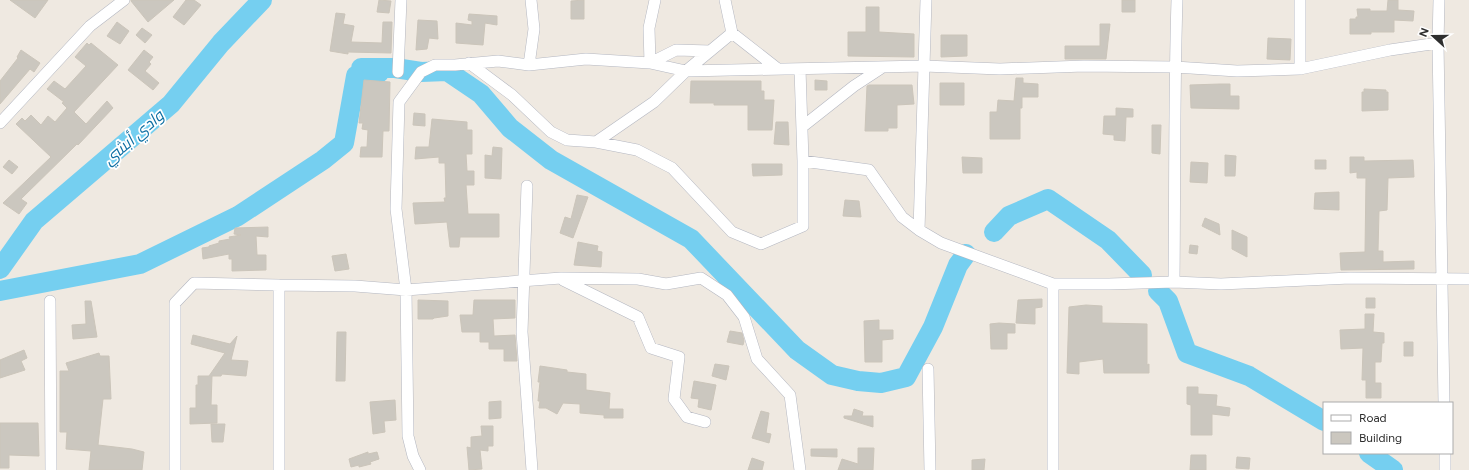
<svg xmlns="http://www.w3.org/2000/svg" width="1469" height="470" viewBox="0 0 1469 470" font-family="Figtree,Cairo,sans-serif">
  <style>
    .lines { fill: none; stroke-linecap: round; stroke-linejoin: round }
    .river { stroke: #75cff0; stroke-width: 20 }
    .building { fill: #cbc7bf; stroke: #cbc5ba }
    .street-casing { stroke: #b4b7c1; stroke-width: 12 }
    .street { stroke: #fff; stroke-width: 11 }
    .labels { text-anchor: middle; stroke-width: 3.5; stroke-linejoin: round; paint-order: stroke }
    .water-label { font-size: 16px; font-style: italic; fill: #0d6fa3; stroke: #fff }
  </style>
  <rect width="100%" height="100%" fill="#efe9e1"/>
  <g class="lines">
    <path class="river" d="M361 68H395L421 72 447 71 481 94 510 128 551 160 691 239 797 350 832 375 858 381 881 383 906 377 933 327 958 265 966 254
      M994 232 1009 216 1048 199 1108 240 1142 275
      M0 269 34 221 171 104 221 43 262 0
      M0 291 140 264 238 216 323 160 344 143 356 76 379 73
      M1158 291 1168 301 1187 353 1249 376 1324 421
      M1369 453 1393 470"/>
  </g>
  <path class="building" d="M10 0H48L35 18Z
    M131 0H174L148 22 131 1Z
    M186 0H194L201 5 184 25 173 17Z
    M379 0 391 1 389 13 377 12Z
    M584 0V19H571V1Z
    M1122 0H1135V12H1122Z
    M1388 0H1398V10L1414 11 1413 21 1394 20V32H1371V34H1350V19H1356V17H1358L1357 9H1370V11H1387Z
    M866 7H879V32L914 34V57L848 56V32H866Z
    M336 13 345 14 343 24 354 26 351 42 382 43 383 22H392L391 53 348 52V54L330 51Z
    M469 14 497 16V25L485 23 483 45 456 43V23L472 25V21L468 20Z
    M418 20 437 21 438 39 429 38 427 49 416 50Z
    M117 22 129 31 120 44 107 36Z
    M1100 24H1110L1106 59H1065V46H1100Z
    M142 28 152 35 145 43 136 35Z
    M941 35H967V56L941 57Z
    M1268 38 1291 39 1290 60 1267 59Z
    M87 43 89 45 91 43 118 65 74 112 86 124 107 101 113 108 78 145 77 144 21 199 27 203 19 214 3 203 51 157 16 124 22 118 25 121 31 115 41 125 48 116 55 122 67 108 62 103 64 102 47 89 54 81 65 89 86 66 75 57Z
    M21 50 40 63 34 72 30 69 0 104V81L18 58 17 57Z
    M144 50 153 57 149 62 151 64 145 71 159 83 153 90 128 70Z
    M1016 78H1023V83L1038 84V97H1022V108H1020V139H990V112H997L998 100 1014 101Z
    M364 80 390 82 389 131H383L382 157H360L361 147H367L368 130 362 129 363 123H359Z
    M815 80 827 81V90H815Z
    M691 81H761V91H764V100H774L772 130H748V105H714V103H690Z
    M940 83H964V105H940Z
    M1220 84H1230V96H1239V109L1191 108 1190 85Z
    M869 85H912L914 104 897 105V128H888V131H865L867 86Z
    M1364 89 1386 90V92H1388V110L1362 111V92H1364Z
    M1116 108 1133 109V117H1126L1125 141 1114 140V135L1103 134 1104 116H1116Z
    M414 113 425 114V126L413 125Z
    M432 119 467 122V130H472V154H466L467 171H474V185H466L468 214H499V237H460L459 247H450L447 222 415 224 413 203 445 202 444 198H446L445 163H439V157L415 159 416 147H429Z
    M776 122H788L789 145 774 144Z
    M1152 125H1161L1160 154 1152 153Z
    M493 147 502 148 501 179 485 178V155L492 156Z
    M1225 155 1236 156 1235 176H1225Z
    M962 157 982 158V173H963Z
    M1350 157H1364V161L1413 160 1414 177 1388 178 1387 210 1379 211 1378 251H1383V262L1414 261V269L1341 270 1340 253 1365 252 1366 178H1357V172L1350 173Z
    M9 160 18 167 12 174 3 167Z
    M1315 160H1326V169H1315Z
    M1191 162 1208 163 1207 183 1190 182Z
    M752 164H782V175L753 176Z
    M1339 192V210L1314 209 1315 193Z
    M577 195 588 197 573 238 560 233 565 217 571 219Z
    M845 200 859 201 861 217 843 216Z
    M1205 218 1219 224 1220 235 1202 226Z
    M268 227V237L256 236 257 255H266V270L232 271V259H229V254L203 259 202 248 209 247V246L219 243V241L230 239 229 237 241 235 234 234 235 228Z
    M1232 230 1247 237V257L1232 249Z
    M578 242 598 246 597 251 602 252 601 267 574 265Z
    M1190 245 1198 246 1197 254 1189 253Z
    M346 254 349 269 335 271 332 256Z
    M1366 298H1375V308H1366Z
    M1042 299V307L1035 308V324L1016 323 1018 300Z
    M418 300 448 301V316L434 318 433 319H418Z
    M474 300H515V318L493 319 494 336 515 335 517 361H504V349H489V342H480V332H462L460 315H473Z
    M85 301H91L97 337 73 339 72 325 86 324Z
    M1086 305 1102 306V323L1147 324V365L1149 364V373H1104L1103 359 1079 362V374L1067 373 1069 307Z
    M1365 314H1374L1373 332 1384 333V343H1382L1381 362H1375V383H1381V398H1366V380H1362L1363 348 1341 349 1340 330 1365 329Z
    M879 320V330H893V339L882 340V362H865L864 321Z
    M999 323 1015 324V333H1007V349H991L990 324Z
    M730 331 742 333 744 341 743 345 727 342Z
    M337 332H346L345 381H336Z
    M193 335 230 344 237 336 231 360 248 361 246 376 222 374 221 376H212L211 405H217V423L190 424V408H196V385H198V376H209L225 353 191 344Z
    M1404 342H1413V356H1404Z
    M24 350 27 358 21 361 25 370 0 378V360Z
    M99 353 100 356H109L111 399H103L98 445 132 449 144 452 142 470H89L91 451 66 449 67 432H60V371H69L66 363Z
    M715 364 729 366 726 380 712 376Z
    M540 366 567 370V372L586 374V390L610 393 609 409H623V418H604V415L580 413V404L563 403 557 414 546 408H539L540 401H538L540 382H538Z
    M694 381 716 385 711 410 698 407 699 399 691 398Z
    M1187 387H1198V394L1217 395 1216 406 1230 408 1229 416 1212 414V435H1191V405L1187 404Z
    M395 400 396 420 384 421 385 432 373 434 370 402Z
    M501 401V418L489 419V402Z
    M854 409 863 412 862 416H873V427L844 418V416H852Z
    M761 411 769 413 766 433 771 434 769 443 752 438Z
    M0 423H38L39 456 9 455V468H0Z
    M211 424H225L223 442H212Z
    M481 426H493V446H488V451L480 450 482 469 469 470 467 447 471 448V437L482 436Z
    M858 448H874L873 470H838L842 459 858 464Z
    M811 449H837V457L811 456Z
    M368 452V454L377 452 379 459 370 462 371 464 359 467V465L351 467 349 459Z
    M1191 455H1206V470H1190Z
    M1237 457 1250 458 1249 469 1236 468Z
    M752 458 764 462 762 470H748Z
    M985 459 984 470H972V460Z"/>
  <g class="lines">
    <defs>
      <path id="street" d="M655 0 649 28 650 63 676 50 710 51
        M725 0 732 33 778 69
        M1177 0C1174 94 1175 188 1174 282L1221 284 1350 278 1469 279
        M1439 0 1438 43 1444 403
        M469 63 512 95 551 132 567 140 596 142 654 102 686 71 924 66 1000 69 1084 66 1175 67 1237 71 1300 69 1390 50 1438 43
        M529 65 586 59 650 63 686 71 732 33
        M800 69 803 161 869 170 902 217 919 230 941 243 1053 284V470
        M1300 69V0
        M398 72 401 0
        M0 123 90 26 124 0
        M802 127 854 86 883 67
        M596 142 637 150 672 168 732 232 761 244 803 226V161
        M527 186 522 332 532 470
        M919 230 926 0
        M563 280 638 317 651 348 679 357 674 399 687 417 705 422
        M1053 284H1109L1174 282
        M50 301 51 470
        M928 369 930 470
        M1445 453V470
        M175 470V303L194 283 279 285
        M279 470V285L355 286 406 290 561 278 638 279 666 284 701 278 727 295 744 317 757 359 790 395 800 470
        M420 470 413 456 408 436 406 290 396 209 399 102 421 72 435 65H455L498 61 529 65 534 29 531 0"/>
    </defs>
    <use href="#street" class="street-casing"/>
    <use href="#street" class="street"/>
  </g>
  <g class="labels">
    <g class="water-label">
      <text transform="translate(133 137) rotate(-41)" y="6">وادي أبشي</text>
    </g>
  </g>
  <rect x="1323" y="402" width="130" height="52" fill="#ffffff" stroke="#ababab"/>
  <rect x="1331" y="415" width="20" height="6" fill="#ffffff" stroke="#ababab"/>
  <text x="1359" y="422" font-size="12" fill="#2e2e2e">Road</text>
  <rect x="1331" y="432" width="20" height="12" fill="#cbc7bf" stroke="#ababab"/>
  <text x="1359" y="442" font-size="12" fill="#2e2e2e">Building</text>
  <g transform="translate(1433 36) rotate(291)" stroke="#ffffff" stroke-width="3" paint-order="stroke">
  <path d="M0-3L7 15L0 10L-7 15Z" fill="#2e2e2e"/>
  <text y="-6" font-size="11" font-weight="bold" text-anchor="middle" fill="#2e2e2e">N</text>
  </g>
</svg>
